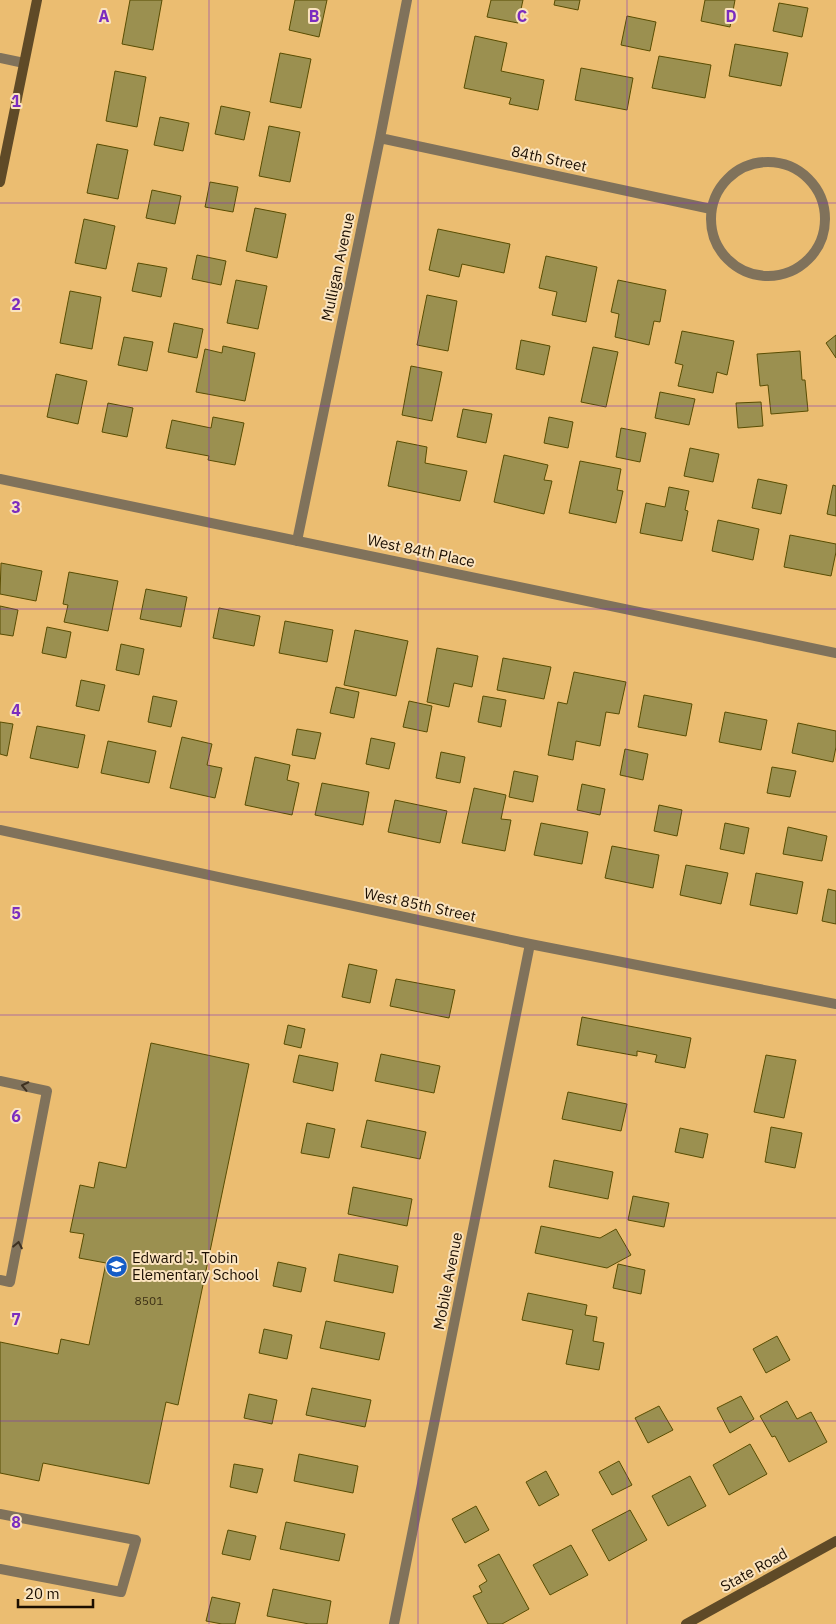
<svg xmlns="http://www.w3.org/2000/svg" width="836" height="1624" viewBox="0 0 836 1624" font-family="'IBM Plex Sans',sans-serif">
  <style>
    .building { fill: #9b9050; stroke: #594d02 }
    .lines { fill: none; stroke-linecap: round; stroke-linejoin: round }
    .lane { stroke: #80725b; stroke-width: 10 }
    .street { stroke: #80725b; stroke-width: 10 }
    .secondary { stroke: #5f4a27; stroke-width: 10 }
    .oneway { stroke: #3e3120 }
    .grid { fill: none; stroke: #7b2cbf; stroke-width: 1; stroke-opacity: 0.55 }
    .labels { text-anchor: middle; stroke-width: 4; stroke-linejoin: round; paint-order: stroke }
    .number-label { font-size: 12px; fill: #3b2e14 }
    .street-label { font-size: 15px; fill: #1b0e00; stroke: #fae3be }
    .poi-label { font-size: 15px; fill: #1b0e00; stroke: #fae3be; text-anchor: start }
    .grid-label { font-size: 16px; text-anchor: middle; font-weight: bold; fill: #7b2cbf; stroke: #fae3be; stroke-width: 4; stroke-linejoin: round; paint-order: stroke }
  </style>
  <rect width="100%" height="100%" fill="#ebbd71"/>
  <path class="building" d="M130 0H162L153 50 122 44Z
    M295 0H327L319 37 289 30Z
    M491 0H523L518 23 487 17Z
    M555 0H580L578 10 554 5Z
    M705 0H735L730 27 701 21Z
    M779 3 808 8 802 37 773 31Z
    M627 16 656 22 650 51 621 45Z
    M475 36 507 43 501 71 544 80 538 110 509 104 511 98 464 88Z
    M735 44 788 53 781 86 729 76Z
    M280 53 311 59 301 108 270 102Z
    M659 56 711 65 705 98 652 88Z
    M581 68 633 78 627 110 575 100Z
    M115 71 146 77 137 127 106 121Z
    M221 106 250 112 244 140 215 134Z
    M160 117 189 123 183 151 154 145Z
    M269 126 300 132 290 182 259 176Z
    M97 144 128 150 118 199 87 193Z
    M210 182 238 187 233 212 205 207Z
    M152 190 181 196 175 224 146 218Z
    M255 208 286 214 277 258 246 251Z
    M84 219 115 226 106 269 75 263Z
    M438 229 510 244 504 273 462 264 459 277 429 270Z
    M197 255 226 261 221 285 192 279Z
    M546 256 597 267 586 322 552 315 557 292 539 288Z
    M138 263 167 268 161 297 132 291Z
    M236 280 267 286 258 329 227 323Z
    M618 280 666 290 660 322 654 321 649 345 615 337 619 314 611 312Z
    M70 291 101 297 92 349 60 343Z
    M427 295 457 301 448 351 417 345Z
    M174 323 203 329 197 358 168 352Z
    M682 331 734 341 727 375 717 372 713 393 678 386 683 365 675 363Z
    M836 335V358L826 343Z
    M124 337 153 342 147 371 118 365Z
    M521 340 550 346 544 375 516 369Z
    M223 346 255 353 245 401 196 392 205 349 222 353Z
    M593 347 618 352 606 407 581 402Z
    M800 351 802 380H805L808 411 771 414 768 385 760 386 757 354Z
    M411 366 442 372 432 421 402 415Z
    M56 374 87 381 78 424 47 417Z
    M660 392 695 399 689 425 655 418Z
    M761 402 763 426 738 428 736 403Z
    M108 403 133 408 127 437 102 432Z
    M463 409 492 414 486 443 457 437Z
    M213 417 244 423 235 465 208 460 209 456 166 448 172 420 211 428Z
    M549 417 573 422 568 448 544 443Z
    M621 428 646 433 640 462 616 457Z
    M397 441 427 447 425 463 467 471 460 501 388 486Z
    M690 448 719 454 713 482 684 476Z
    M504 455 548 465 544 480 552 481 544 514 494 502Z
    M580 461 621 469 617 490 623 491 616 523 569 513Z
    M758 479 787 485 781 514 752 508Z
    M833 485 836 486V516L827 514Z
    M669 487 689 491 685 510 688 511 682 541 640 533 646 503 665 507Z
    M718 520 759 529 753 560 712 551Z
    M790 535 836 544V552L831 576 784 567Z
    M1 563 42 571 36 601 0 594Z
    M69 572 118 581 108 631 64 622 68 605 63 604Z
    M146 589 187 597 181 627 140 619Z
    M0 606 18 610 13 636 0 634Z
    M219 608 260 616 254 646 213 638Z
    M285 621 333 630 327 662 279 653Z
    M47 627 71 632 66 658 42 653Z
    M355 630 408 641 396 696 344 685Z
    M121 644 144 649 139 675 116 670Z
    M437 648 478 656 472 687 454 683 449 707 427 702Z
    M503 658 551 667 544 699 497 690Z
    M574 672 626 682 619 714 606 712 600 746 576 741 573 760 548 755 558 702 567 704Z
    M81 680 105 685 99 711 76 706Z
    M336 687 359 692 354 718 330 713Z
    M644 695 692 704 686 736 638 727Z
    M153 696 177 701 171 727 148 722Z
    M483 696 506 700 501 727 478 722Z
    M409 701 432 706 427 732 403 727Z
    M725 712 767 720 761 750 719 742Z
    M0 722 13 724 7 756 0 754Z
    M798 723 836 731V747L833 762 792 753Z
    M37 726 85 735 78 768 30 758Z
    M297 729 321 733 315 759 292 755Z
    M182 737 212 744 207 765 222 768 215 798 170 788Z
    M371 738 395 743 389 769 366 764Z
    M108 741 156 751 149 783 101 773Z
    M625 749 648 754 643 780 620 775Z
    M441 752 465 757 460 783 436 778Z
    M255 757 290 765 287 780 299 783 292 815 245 805Z
    M772 767 796 771 790 797 767 793Z
    M514 771 538 776 533 802 509 797Z
    M322 783 369 792 363 825 315 815Z
    M582 784 605 789 600 815 577 810Z
    M474 788 506 795 501 819 511 820 505 851 462 843Z
    M395 800 447 811 440 843 388 832Z
    M659 805 682 810 677 836 654 831Z
    M541 823 588 832 582 864 534 855Z
    M725 823 749 828 744 854 720 849Z
    M788 827 827 836 822 861 783 854Z
    M612 846 659 855 653 888 605 878Z
    M686 865 728 873 721 904 680 895Z
    M756 873 803 882 797 914 750 905Z
    M828 889 836 891V924L822 921Z
    M349 964 377 970 370 1003 342 997Z
    M396 979 455 990 449 1018 390 1006Z
    M582 1017 691 1038 685 1068 655 1062 657 1055 637 1051V1056L577 1045Z
    M288 1025 305 1029 301 1048 284 1044Z
    M151 1043 249 1064 178 1405 166 1402 149 1484 43 1463 39 1481 0 1473V1342L58 1354 61 1339 89 1345 106 1263 79 1258 84 1234 70 1232 80 1185 94 1188 99 1162 126 1168Z
    M381 1054 440 1066 434 1093 375 1081Z
    M299 1055 338 1063 333 1091 293 1082Z
    M766 1055 796 1060 784 1118 754 1112Z
    M568 1092 627 1104 621 1131 562 1119Z
    M367 1120 426 1132 420 1159 361 1147Z
    M307 1123 335 1129 329 1158 301 1153Z
    M771 1127 802 1133 795 1168 765 1162Z
    M680 1128 708 1134 703 1158 675 1152Z
    M554 1160 613 1172 608 1199 549 1187Z
    M353 1187 412 1199 407 1226 348 1214Z
    M633 1196 669 1203 664 1227 628 1220Z
    M541 1226 600 1238 616 1229 631 1255 607 1268 535 1253Z
    M339 1254 398 1266 393 1293 334 1281Z
    M278 1262 306 1268 301 1292 273 1286Z
    M618 1264 645 1270 641 1294 613 1288Z
    M528 1293 587 1305 585 1315 597 1317 593 1341 604 1343 599 1370 566 1364 573 1330 522 1320Z
    M326 1321 385 1333 379 1360 320 1348Z
    M264 1329 292 1335 287 1359 259 1353Z
    M777 1336 790 1360 766 1373 753 1349Z
    M312 1388 371 1400 365 1427 306 1415Z
    M249 1394 277 1400 272 1424 244 1418Z
    M741 1396 754 1419 730 1433 717 1408Z
    M787 1401 797 1419 811 1412 827 1442 789 1462 775 1436 772 1437 760 1416Z
    M659 1406 673 1430 648 1443 635 1418Z
    M750 1444 767 1474 729 1495 713 1465Z
    M299 1454 358 1466 353 1493 294 1481Z
    M619 1461 632 1485 612 1495 599 1472Z
    M234 1464 263 1469 257 1493 230 1487Z
    M546 1471 559 1495 539 1506 526 1482Z
    M690 1476 706 1506 668 1526 652 1496Z
    M476 1506 489 1530 465 1543 452 1519Z
    M630 1510 647 1540 609 1561 592 1530Z
    M286 1522 345 1534 339 1561 280 1549Z
    M228 1530 256 1536 250 1560 222 1554Z
    M571 1545 588 1575 550 1595 533 1565Z
    M499 1554 529 1609 502 1624H488L473 1596 482 1592 479 1586 487 1581 478 1565Z
    M273 1589 331 1601 327 1624H309L267 1616Z
    M212 1597 240 1603 235 1624H222L206 1621Z"/>
  <g class="lines">
    <path class="lane" d="M0 1081 47 1091 10 1282 0 1280
      M0 1514 136 1540 121 1592 0 1569"/>
    <path class="street" d="M0 58 24 63
      M380 138 711 209
      M711 219a57 57 0 1 1 114 0a57 57 0 1 1-114 0Z
      M0 479 836 653
      M297 541 380 138 407 0
      M0 830 530 944 836 1004
      M394 1624 530 944"/>
    <path class="secondary" d="M0 182 37 0
      M686 1624 836 1541"/>
  </g>
  <defs><path id="oneway-chevron" d="M-2-3.5L2.5 0L-2 3.5" fill="none" stroke-width="1.6" stroke-linecap="round" stroke-linejoin="round" transform="scale(1.25)"/></defs>
  <g class="oneway">
    <use href="#oneway-chevron" transform="translate(25 1086) rotate(-168)"/>
    <use href="#oneway-chevron" transform="translate(18 1245) rotate(-79)"/>
  </g>
  <path class="grid" d="M209 0V1624M418 0V1624M627 0V1624M0 203H836M0 406H836M0 609H836M0 812H836M0 1015H836M0 1218H836M0 1421H836"/>
  <defs>
    <symbol id="school-disc" viewBox="-11 -11 22 22"><circle r="9.5" fill="#155dc7" stroke="#fae3be"/><path d="M0-5L7-2L0 1L-7-2ZM-4 1L0 2.5L4 1V4Q0 6-4 4Z" fill="#fff"/></symbol>
  </defs>
  <g fill-rule="evenodd">
    <use href="#school-disc" x="104" y="1254" width="25" height="25"/>
  </g>
  <g class="labels">
    <g class="number-label">
      <text x="149" y="1305">8501</text>
    </g>
    <g class="street-label">
      <text transform="translate(549 159) rotate(12)" y="5">84th Street</text>
      <text transform="translate(338 267) rotate(-78)" y="5">Mulligan Avenue</text>
      <text transform="translate(421 551) rotate(12)" y="5">West 84th Place</text>
      <text transform="translate(420 905) rotate(12)" y="5">West 85th Street</text>
      <text transform="translate(448 1281) rotate(-79)" y="5">Mobile Avenue</text>
      <text transform="translate(754 1570) rotate(-29)" y="5">State Road</text>
    </g>
    <g class="poi-label">
      <text x="132" y="1263">Edward J. Tobin<tspan x="132" dy="17">Elementary School</tspan></text>
    </g>
  </g>
  <g class="grid-label">
    <text x="104" y="22">A</text>
    <text x="314" y="22">B</text>
    <text x="522" y="22">C</text>
    <text x="731" y="22">D</text>
    <text x="16" y="107">1</text>
    <text x="16" y="310">2</text>
    <text x="16" y="513">3</text>
    <text x="16" y="716">4</text>
    <text x="16" y="919">5</text>
    <text x="16" y="1122">6</text>
    <text x="16" y="1325">7</text>
    <text x="16" y="1528">8</text>
  </g>
  <path d="M18 1599v8h75v-8" fill="none" stroke="#1b0e00" stroke-width="2.5"/>
  <text x="25" y="1599" font-size="15" fill="#1b0e00" stroke="#fae3be" stroke-width="4" paint-order="stroke">20 m</text>
</svg>
